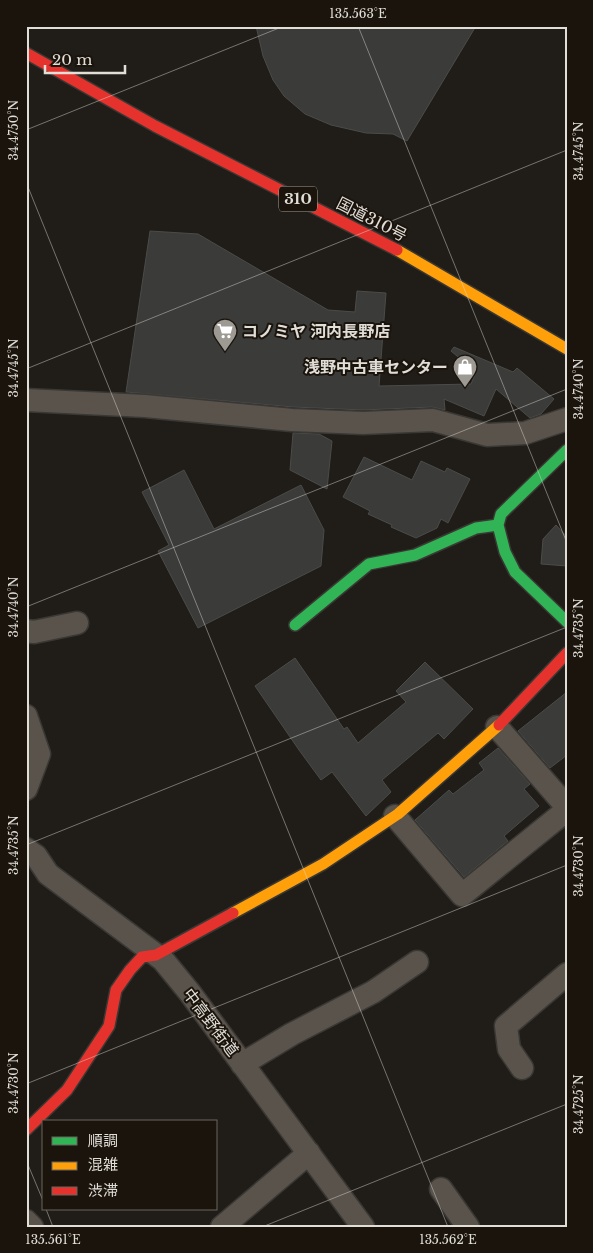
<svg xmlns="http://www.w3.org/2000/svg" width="593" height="1253" viewBox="0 0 593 1253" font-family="'Libre Baskerville','Noto Sans JP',serif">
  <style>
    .building { fill: #3b3b3a; stroke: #4b4b4a }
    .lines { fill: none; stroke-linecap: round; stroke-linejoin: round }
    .street-casing { stroke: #3a3834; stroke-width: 25 }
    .fast-casing { stroke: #3a3834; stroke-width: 14 }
    .slow-casing { stroke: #3a3834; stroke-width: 14 }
    .jam-casing { stroke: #3a3834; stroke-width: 14 }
    .street { stroke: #59534c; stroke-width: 22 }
    .fast { stroke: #30b455; stroke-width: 11 }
    .slow { stroke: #ff9f0a; stroke-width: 11 }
    .jam { stroke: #e5322d; stroke-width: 11 }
    .ticks { fill: none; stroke: #e1ddd7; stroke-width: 1; stroke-opacity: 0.45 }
    .labels { text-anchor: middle; stroke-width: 4; stroke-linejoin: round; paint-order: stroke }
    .shield { fill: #1a140c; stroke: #a5a19a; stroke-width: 1 }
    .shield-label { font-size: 15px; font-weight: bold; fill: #e1ddd7 }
    .street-label { font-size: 16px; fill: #e1ddd7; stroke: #1a140c }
    .poi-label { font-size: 16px; font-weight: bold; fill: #e1ddd7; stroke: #1a140c; text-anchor: start }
    .neatline { fill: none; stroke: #e1ddd7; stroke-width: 2 }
    .ticks-label { font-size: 12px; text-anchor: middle; fill: #e1ddd7 }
  </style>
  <rect width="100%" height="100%" fill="#201d18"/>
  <path class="building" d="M256 26H476L407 141 393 134 366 133 331 125 305 114 284 96 273 80 263 56Z
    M150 231 198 234 328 310 355 312 357 291 386 293 379 386 471 384 476 372 451 351 454 347 513 372 517 368 554 399 541 414 530 418 496 389 484 416 444 399 445 410 432 407 363 410 293 407 126 392Z
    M293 433 319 434 332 441 327 489 290 470Z
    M364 457 412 480 421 461 445 472 447 468 470 479 448 523 441 519 437 528 416 538 391 527 392 525 368 514 370 511 343 497Z
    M184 470 214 529 301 485 324 530 321 566 198 628 158 551 169 545 142 492Z
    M556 525 567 537V566L541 564 543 539Z
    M295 658 344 729 347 727 358 743 406 702 396 691 425 662 473 709 444 739 438 733 382 780 391 792 366 816 332 772 321 780 299 750 255 686Z
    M567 692V755L550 768 518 731Z
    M498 748 530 784 524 789 539 806 504 836 508 841 464 877 415 820 449 790 453 794 484 770 479 763Z"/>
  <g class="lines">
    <defs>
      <path id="street" d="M26 400 145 406 292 420 363 423 433 420 487 435 525 433 567 419
        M26 631 34 632 77 623
        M26 716 39 754 26 789
        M497 727 567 807
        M395 816 462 895 567 810
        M26 849 36 856 48 874 163 960 190 993 363 1227
        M242 1064 292 1034 373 992 417 962
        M522 1068 509 1049 506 1026 567 974
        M441 1189 468 1227
        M26 1221 32 1227
        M222 1227 309 1153"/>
      <path id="fast" d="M567 450 501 514 498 525 505 552 515 572 567 622
        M295 625 369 564 415 555 476 528 498 525"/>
      <path id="slow" d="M397 250 567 349
        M233 913 323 864 398 814 499 725"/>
      <path id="jam" d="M26 53 155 126 397 250
        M499 725 567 653
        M26 1130 67 1090 109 1026 116 990 130 970 142 957 156 955 233 913"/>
    </defs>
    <use href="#street" class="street-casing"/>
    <use href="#fast" class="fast-casing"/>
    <use href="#slow" class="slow-casing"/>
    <use href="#jam" class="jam-casing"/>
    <use href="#street" class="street"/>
    <use href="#fast" class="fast"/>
    <use href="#slow" class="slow"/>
    <use href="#jam" class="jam"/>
  </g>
  <path class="ticks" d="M358 26 567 543M26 130 284 26M26 182 448 1227M26 369 567 150M26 607 567 389M26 845 567 627M26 1084 567 865M26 1160 44 1203M46 1209 53 1227M262 1227 567 1104"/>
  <defs>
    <symbol id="supermarket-pin" viewBox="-11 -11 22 30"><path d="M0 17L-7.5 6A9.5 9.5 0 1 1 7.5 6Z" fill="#9d9a94" stroke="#1a140c"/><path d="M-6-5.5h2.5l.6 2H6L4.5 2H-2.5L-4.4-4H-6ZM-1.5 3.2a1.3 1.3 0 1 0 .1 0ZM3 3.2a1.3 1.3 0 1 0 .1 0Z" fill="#fff"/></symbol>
    <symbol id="shop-pin" viewBox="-11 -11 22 30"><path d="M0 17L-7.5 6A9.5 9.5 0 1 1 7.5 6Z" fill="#9d9a94" stroke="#1a140c"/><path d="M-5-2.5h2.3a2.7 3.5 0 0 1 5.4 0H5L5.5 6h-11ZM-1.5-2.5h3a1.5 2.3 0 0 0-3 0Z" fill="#fff"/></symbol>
  </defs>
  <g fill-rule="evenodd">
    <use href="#supermarket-pin" x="211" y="317" width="28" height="38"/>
    <use href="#shop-pin" x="451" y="353" width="28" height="38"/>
  </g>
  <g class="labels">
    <rect class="shield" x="279" y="186.5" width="38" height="25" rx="4"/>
    <g class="shield-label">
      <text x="298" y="204">310</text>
    </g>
    <g class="street-label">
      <text transform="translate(372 219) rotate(27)" y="6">国道310号</text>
      <text transform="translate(211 1022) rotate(53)" y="6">中高野街道</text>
    </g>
    <g class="poi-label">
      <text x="242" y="337">コノミヤ 河内長野店</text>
      <text x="448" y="373" text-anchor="end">浅野中古車センター</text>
    </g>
  </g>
  <rect width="593" height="1253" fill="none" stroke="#1a140c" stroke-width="55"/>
  <rect x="42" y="1120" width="175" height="90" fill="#1a140c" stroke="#6a645d"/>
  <rect x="52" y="1137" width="25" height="8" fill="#30b455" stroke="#6a645d"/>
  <text x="88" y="1146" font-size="15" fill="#e1ddd7">順調</text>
  <rect x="52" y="1162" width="25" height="8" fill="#ff9f0a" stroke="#6a645d"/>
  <text x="88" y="1170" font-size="15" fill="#e1ddd7">混雑</text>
  <rect x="52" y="1187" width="25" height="8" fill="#e5322d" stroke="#6a645d"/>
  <text x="88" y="1196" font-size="15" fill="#e1ddd7">渋滞</text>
  <path d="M45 65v8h80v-8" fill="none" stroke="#e1ddd7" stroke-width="2.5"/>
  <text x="52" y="65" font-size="15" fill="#e1ddd7" stroke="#1a140c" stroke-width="4" paint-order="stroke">20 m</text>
  <rect x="28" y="28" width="538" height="1198" class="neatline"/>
  <g class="ticks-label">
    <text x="358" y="18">135.563°E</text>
    <text transform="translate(14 130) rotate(-90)" y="4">34.4750°N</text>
    <text transform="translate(579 151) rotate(-90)" y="4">34.4745°N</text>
    <text transform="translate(14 368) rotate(-90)" y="4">34.4745°N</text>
    <text transform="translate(579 389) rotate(-90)" y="4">34.4740°N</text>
    <text transform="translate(14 607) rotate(-90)" y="4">34.4740°N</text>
    <text transform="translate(579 628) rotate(-90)" y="4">34.4735°N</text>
    <text transform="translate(14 845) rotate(-90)" y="4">34.4735°N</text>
    <text transform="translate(579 866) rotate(-90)" y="4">34.4730°N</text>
    <text transform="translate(14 1083) rotate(-90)" y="4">34.4730°N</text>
    <text transform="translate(579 1104) rotate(-90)" y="4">34.4725°N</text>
    <text x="53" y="1244">135.561°E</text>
    <text x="448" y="1244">135.562°E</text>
  </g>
</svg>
